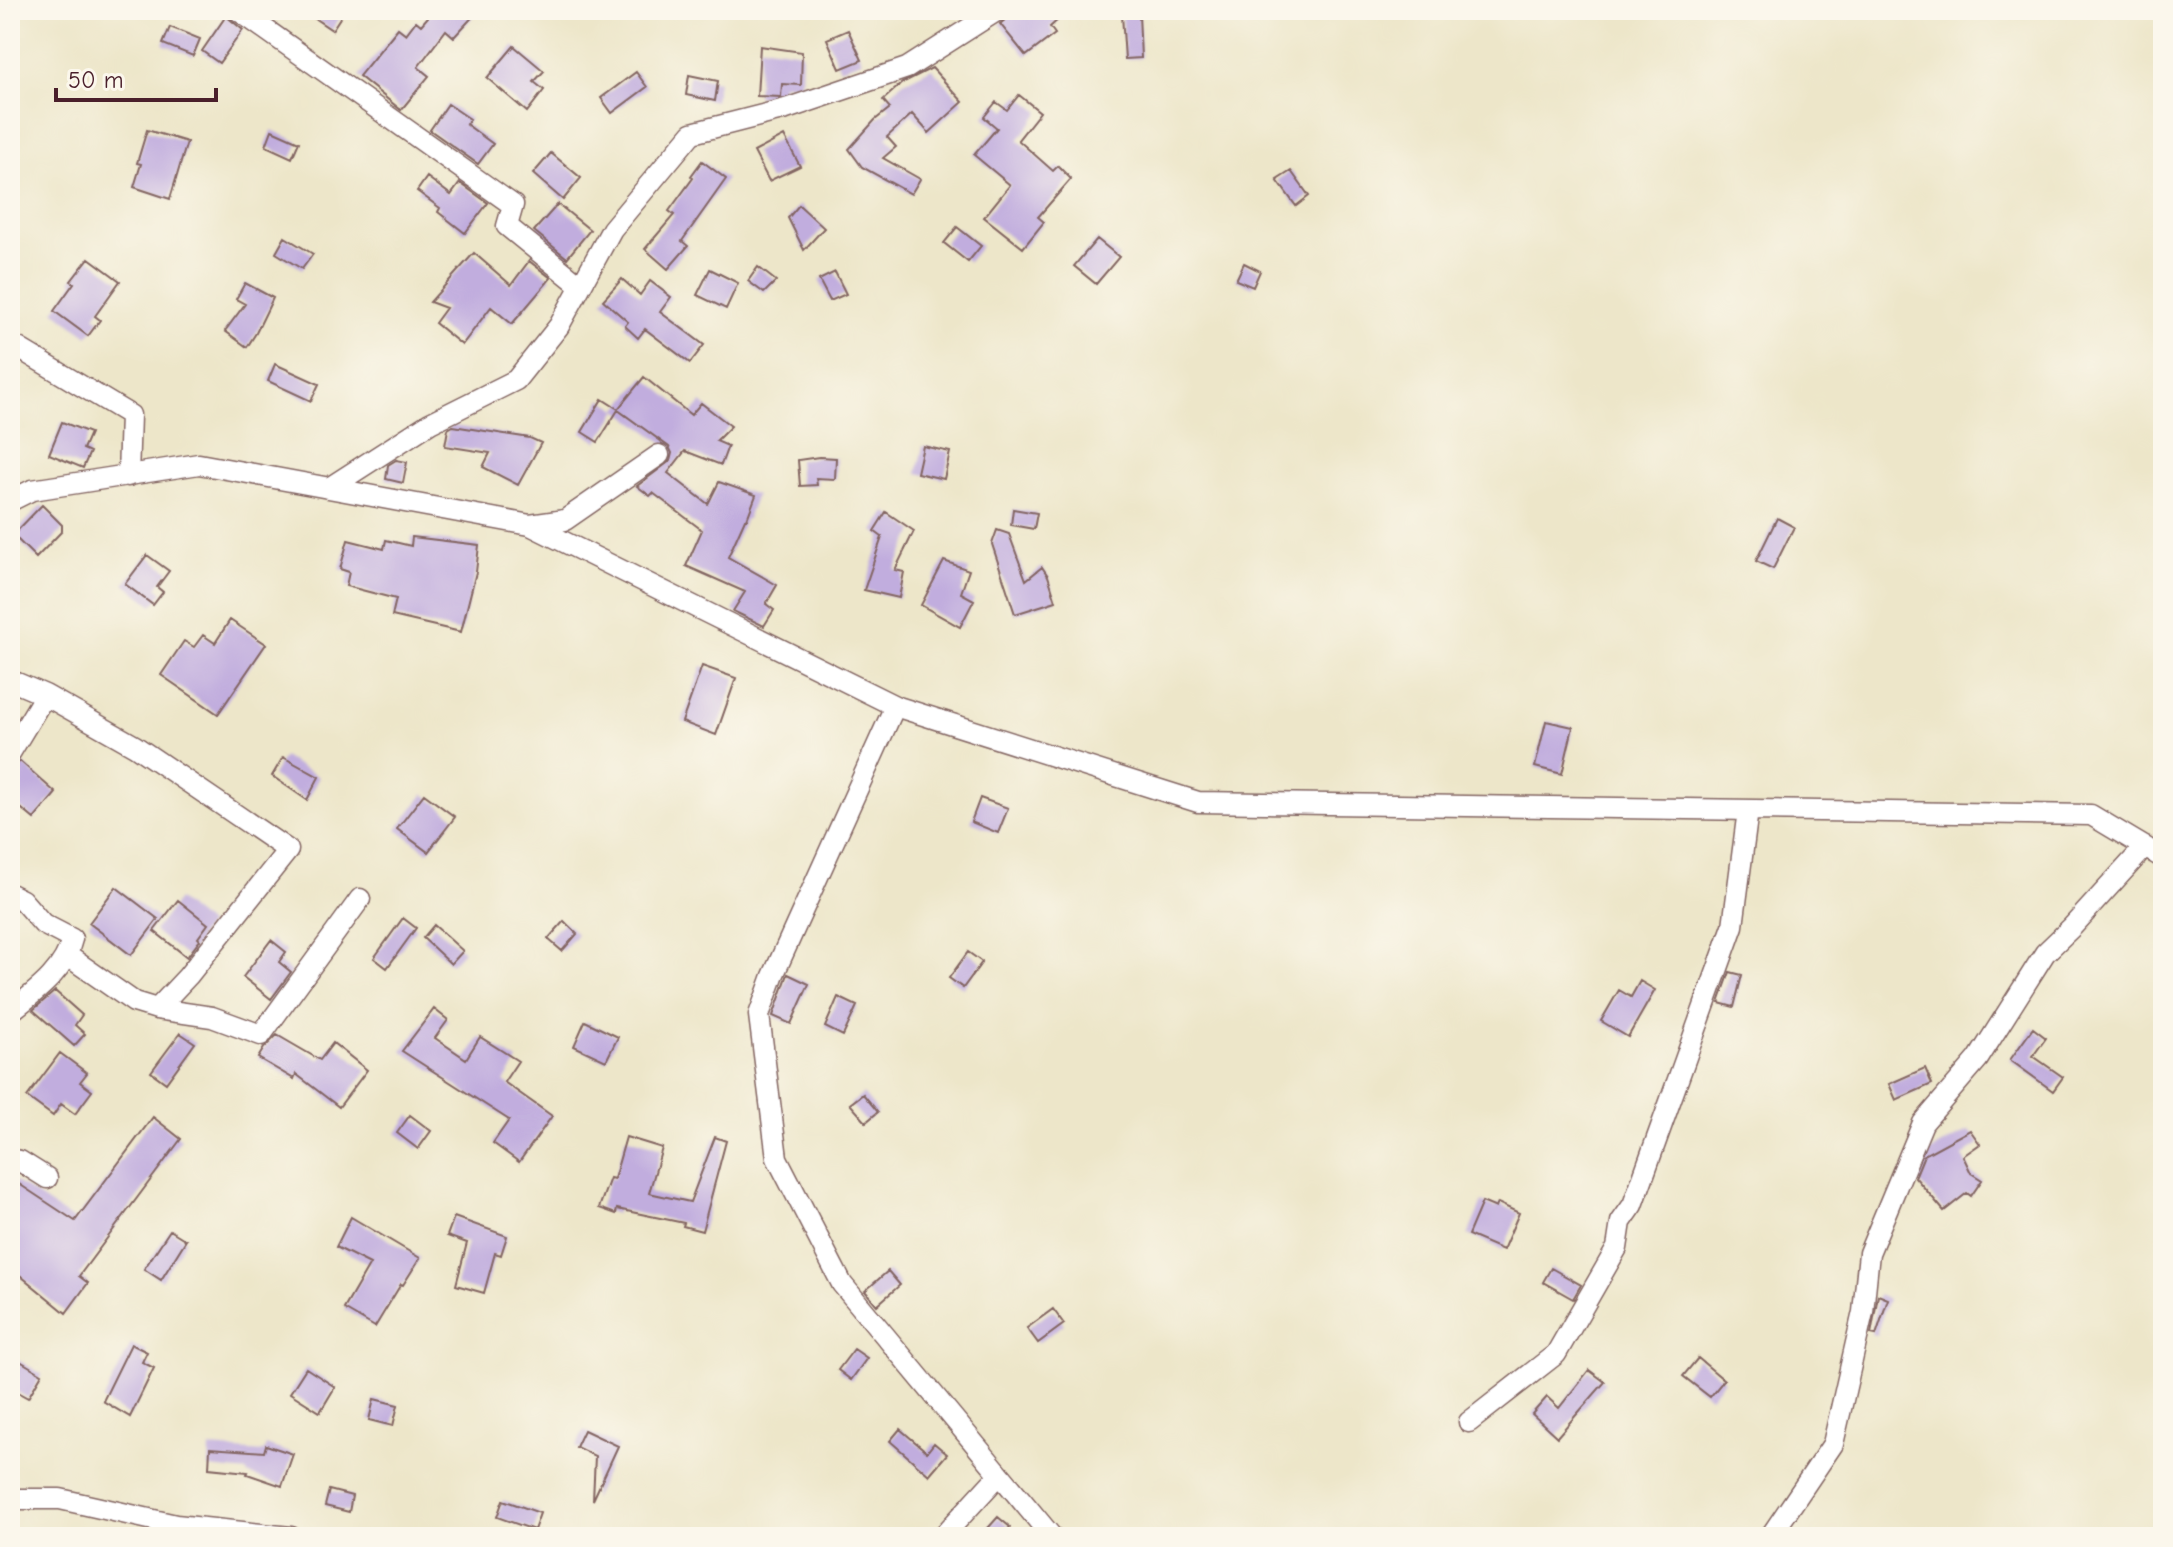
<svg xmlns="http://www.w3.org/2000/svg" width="2173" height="1547" viewBox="0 0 2173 1547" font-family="'Comic Neue',sans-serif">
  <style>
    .building { fill: #c1adde }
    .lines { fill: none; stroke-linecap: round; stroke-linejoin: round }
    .street-casing { stroke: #836562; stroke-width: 23 }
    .street { stroke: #fff; stroke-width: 20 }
  </style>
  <rect width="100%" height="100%" fill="#fbf7ec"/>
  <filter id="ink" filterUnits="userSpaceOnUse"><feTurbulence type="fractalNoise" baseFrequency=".0125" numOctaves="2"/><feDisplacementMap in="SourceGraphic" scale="16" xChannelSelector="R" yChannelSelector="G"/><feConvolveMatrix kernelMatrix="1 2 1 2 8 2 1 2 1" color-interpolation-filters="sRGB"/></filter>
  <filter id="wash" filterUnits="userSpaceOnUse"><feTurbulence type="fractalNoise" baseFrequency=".006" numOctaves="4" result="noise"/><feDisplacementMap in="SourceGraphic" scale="32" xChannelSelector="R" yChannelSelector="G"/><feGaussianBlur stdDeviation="1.8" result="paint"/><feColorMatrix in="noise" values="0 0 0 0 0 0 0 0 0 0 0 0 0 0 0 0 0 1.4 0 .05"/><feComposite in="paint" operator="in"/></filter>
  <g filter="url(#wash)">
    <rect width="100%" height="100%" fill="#ede6c9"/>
    <g id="blocks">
      <path class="building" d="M302 10H345L332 30Z
        M434 10H479L454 37 446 30 418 67 429 76 401 110 359 76 398 28 406 34 416 21 421 25Z
        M1017 10H1069L1050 27 1055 34 1026 56 1000 24Z
        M1139 14 1141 58 1125 59 1122 15Z
        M226 16 243 30 219 63 202 51Z
        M170 27 200 39 193 56 163 44Z
        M848 30 862 60 840 69 827 39Z
        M514 46 544 71 534 82 544 90 527 112 487 78Z
        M760 46 802 52 801 85 782 84 781 97 757 96Z
        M932 68 963 102 929 133 912 114 887 137 896 147 883 158 920 179 911 194 862 167 849 149 875 120 890 108 883 100 902 83Z
        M636 72 647 87 612 113 601 98Z
        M689 75 718 81 715 101 686 95Z
        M1019 95 1040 112 1018 140 1053 171 1058 166 1071 179 1038 217 1044 222 1023 248 984 217 1010 185 974 155 997 128 984 117 996 102 1007 110Z
        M448 104 470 119 466 124 493 144 478 164 430 130Z
        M147 130 187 142 170 199 134 187 141 164 137 163Z
        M272 130 299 142 292 158 266 146Z
        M784 136 800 166 769 181 754 152Z
        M551 153 581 178 563 200 533 174Z
        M702 161 726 179 682 241 688 246 668 269 645 249 674 215 669 211 693 178 691 176Z
        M1291 171 1309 196 1296 206 1277 180Z
        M427 177 451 195 460 183 488 203 465 233 438 212 440 208 417 191Z
        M558 204 590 230 567 258 534 231Z
        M799 205 824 228 804 250 788 218Z
        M957 227 981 246 968 262 944 243Z
        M285 237 313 254 302 269 276 253Z
        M1097 239 1119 257 1096 284 1074 266Z
        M474 253 511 285 529 261 551 278 512 324 491 307 462 345 435 323 446 308 430 302Z
        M89 258 120 281 95 316 100 320 88 336 54 311 74 283 71 281Z
        M1244 263 1260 271 1253 287 1236 280Z
        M758 267 776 281 764 293 748 281Z
        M710 269 738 283 726 309 697 295Z
        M835 272 846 294 830 301 819 280Z
        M622 279 640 295 650 281 671 297 660 312 704 345 690 363 645 329 638 338 625 326 628 322 603 300Z
        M245 283 273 298 256 333 247 347 225 331 245 304 236 299Z
        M275 364 319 384 311 401 268 381Z
        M644 377 691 415 701 403 731 426 716 441 728 446 721 465 685 451 668 473 708 504 719 482 756 495 747 519H745L728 557 777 585 766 604 774 610 764 626 733 611 745 592 686 566 702 530 653 493 650 496 637 486 670 461 672 453 669 447 618 410 598 442 582 432 602 399 618 409Z
        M62 422 90 433 83 449 90 452 83 468 49 454Z
        M453 426 530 438 541 443 518 485 483 467 490 453 445 446 448 429Z
        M923 446 950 452 944 479 917 473Z
        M819 457 836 458 835 479 816 478 817 485 800 486 798 460Z
        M396 460 407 462 403 483 386 479 388 465Z
        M42 505 62 525V531L36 558 13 535Z
        M1013 509 1037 513 1034 529 1011 525Z
        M886 512 914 531 895 570 904 572 899 598 864 590 882 537 874 531Z
        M1777 518 1794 527 1773 569 1756 561Z
        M997 530 1009 534 1026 580 1042 567 1048 576 1056 601 1015 614 992 544Z
        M412 537 479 545 476 572 461 632 392 616 396 599 346 586 349 572 340 569 348 540 384 549 386 540 411 546Z
        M147 555 169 571 157 587 163 592 153 605 125 584Z
        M944 561 969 570 961 593 974 600 960 627 921 605Z
        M230 620 266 644 218 714 161 675 184 641 194 647 203 635 215 643Z
        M702 666 736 678 716 735 682 722Z
        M1546 721 1573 727 1562 774 1535 767Z
        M283 757 319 777 307 800 272 776Z
        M20 761 56 793 34 819 10 799V771Z
        M424 794 455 817 428 852 397 829Z
        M980 798 1008 808 998 833 971 822Z
        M116 887 158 919 131 955 89 923Z
        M178 900 208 924 198 938 200 940 187 957 154 931Z
        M403 918 416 928 387 968 374 958Z
        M564 921 577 934 562 951 548 939Z
        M434 925 463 951 451 964 423 938Z
        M271 940 286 952 279 962 291 972 271 999 243 977Z
        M968 952 982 962 963 988 949 978Z
        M1730 972 1742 975 1734 1007 1719 1003Z
        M788 974 809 984 791 1024 773 1016Z
        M1640 981 1655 990 1628 1037 1601 1021 1619 990 1631 997Z
        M55 991 82 1015 75 1025 85 1034 74 1046 33 1010Z
        M838 997 857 1006 843 1036 825 1027Z
        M434 1009 448 1020 435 1038 466 1059 480 1037 518 1061 504 1082 552 1116 519 1162 493 1143 509 1120 402 1051Z
        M585 1021 618 1037 606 1061 574 1046Z
        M2033 1028 2046 1038 2033 1056 2063 1077 2053 1091 2010 1060Z
        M180 1033 195 1043 166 1083 151 1072Z
        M277 1035 320 1060 333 1043 367 1070 339 1107 296 1074 294 1079 258 1058 264 1048Z
        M60 1053 87 1073 80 1082 92 1091 75 1114 61 1104 53 1116 27 1097Z
        M1925 1068 1932 1084 1896 1100 1889 1084Z
        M863 1094 878 1112 866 1122 850 1104Z
        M410 1115 431 1131 418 1149 397 1133Z
        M153 1117 181 1139 79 1276 88 1283 66 1313 10 1267V1178L75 1221Z
        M1970 1130 1980 1144 1963 1156 1971 1173 1982 1180 1971 1196 1967 1193 1944 1211 1915 1177 1924 1155Z
        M626 1137 662 1148 649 1193 690 1202 715 1137 726 1141 702 1231 683 1226 684 1223 617 1209 616 1214 599 1208 610 1178 614 1179Z
        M1482 1202 1496 1208 1498 1203 1519 1213 1503 1250 1468 1235Z
        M351 1217 420 1258 403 1285 401 1284 375 1327 344 1309 370 1264 336 1247Z
        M454 1217 507 1236 501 1255 495 1253 484 1293 456 1285 467 1243 447 1236Z
        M170 1230 186 1240 161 1280 144 1269Z
        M1551 1268 1581 1285 1573 1299 1543 1282Z
        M888 1271 900 1285 877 1305 865 1291Z
        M1878 1295 1888 1299 1876 1335 1871 1334Z
        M1053 1309 1064 1324 1038 1343 1027 1328Z
        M131 1344 147 1352 142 1362 154 1368 130 1417 103 1401Z
        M854 1349 867 1358 851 1380 838 1370Z
        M10 1355 42 1374 28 1398 10 1388Z
        M1698 1358 1724 1380 1710 1397 1683 1376Z
        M306 1368 335 1387 320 1412 290 1393Z
        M1589 1370 1605 1382 1557 1437 1532 1414 1547 1397 1559 1408Z
        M374 1399 398 1405 393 1426 369 1420Z
        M900 1429 927 1452 934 1443 947 1454 929 1475 890 1441Z
        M584 1430 618 1446 593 1500 595 1456 576 1447Z
        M266 1445 293 1454 282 1486 247 1474 248 1472 209 1468 210 1448 264 1452Z
        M329 1490 352 1496 349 1512 325 1506Z
        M503 1500 540 1513 534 1530 497 1517Z
        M998 1517 1010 1527 1002 1537H980Z"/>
    </g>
  </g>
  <g filter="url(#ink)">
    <use href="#blocks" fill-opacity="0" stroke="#836562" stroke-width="2"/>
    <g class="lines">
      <defs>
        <path id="street" d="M238 10 513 205 507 226 581 286
          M10 343 130 415 128 476
          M329 488 430 423 516 380 559 326 612 229 692 133 786 109 907 68 998 10
          M10 501 32 490 199 464 530 525 895 706 1198 802 2091 815 2163 858
          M530 525 565 520 659 455
          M10 680 45 695 10 753
          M45 695 135 746 288 850 188 976 157 1009 134 1002 68 956
          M895 706 773 976 759 1015 777 1158 842 1284 1052 1537
          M10 894 22 900 43 924 72 939C65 971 35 992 10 1012
          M157 1009 212 1017 261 1035 360 899
          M10 1159 20 1161 47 1178
          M1469 1422 1556 1354 1617 1248 1621 1222 1633 1205 1733 926 1748 810
          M10 1499H60L176 1525 291 1537
          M942 1537 998 1476
          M1770 1537 1833 1444 1863 1312 1869 1253 1923 1123 1978 1059 2045 953 2072 927 2145 847"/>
      </defs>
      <use href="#street" class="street-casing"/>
      <use href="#street" class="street"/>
    </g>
  </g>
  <rect width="2173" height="1547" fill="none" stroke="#fbf7ec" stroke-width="40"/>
  <path d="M56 88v12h160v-12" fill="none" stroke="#4a1f2b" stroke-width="4"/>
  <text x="68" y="88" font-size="24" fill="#4a1f2b" stroke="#fbf7ec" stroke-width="6" paint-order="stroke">50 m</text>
</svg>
